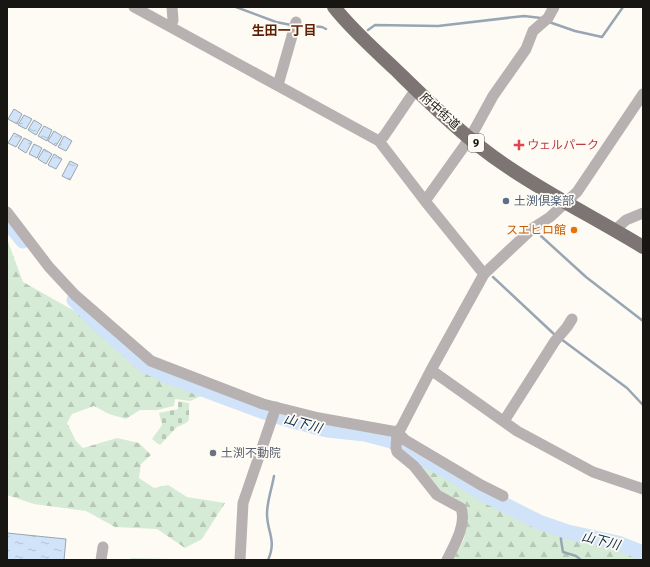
<svg xmlns="http://www.w3.org/2000/svg" width="650" height="567" viewBox="0 0 650 567" font-family="'Fira Sans','Noto Sans JP',sans-serif">
  <style>
    .forest { fill: url(#forest-firs) }
    .cemetery { fill: url(#cemetery-stones) }
    .water { fill: url(#water-ripples); stroke: #98a6b3 }
    .lines { fill: none; stroke-linecap: round; stroke-linejoin: round }
    .stream { stroke: #98a6b3; stroke-width: 2.5 }
    .river { stroke: #d0e3f8; stroke-width: 15 }
    .minor { stroke: #b7b2b1; stroke-width: 11 }
    .major { stroke: #7d7573; stroke-width: 14 }
    .health-dot { fill: #e0444e; stroke: #fefbf4; stroke-width: 1.5 }
    .service-dot { fill: #5c6f8a; stroke: #fefbf4; stroke-width: 1.5 }
    .food-dot { fill: #e8710a; stroke: #fefbf4; stroke-width: 1.5 }
    .worship-dot { fill: #6b7280; stroke: #fefbf4; stroke-width: 1.5 }
    .labels { text-anchor: middle; stroke-width: 3.5; stroke-linejoin: round; paint-order: stroke }
    .shield { fill: #fefbf4; stroke: #5c5b56; stroke-width: 1 }
    .shield-label { font-size: 11px; font-weight: bold; fill: #171613 }
    .street-label { font-size: 12px; fill: #171613; stroke: #fefbf4 }
    .health-label { font-size: 12px; fill: #be3a42; stroke: #fefbf4; text-anchor: start }
    .service-label { font-size: 12px; fill: #4e5e75; stroke: #fefbf4; text-anchor: start }
    .food-label { font-size: 12px; fill: #c56008; stroke: #fefbf4; text-anchor: end }
    .worship-label { font-size: 12px; fill: #5b616d; stroke: #fefbf4; text-anchor: start }
    .neighbourhood-label { font-size: 13px; font-weight: bold; fill: #5f1f02; stroke: #fefbf4 }
    .water-label { font-size: 13px; font-style: italic; fill: #092c4c; stroke: #fefbf4 }
  </style>
  <defs>
    <pattern id="forest-firs" width="22" height="20" patternUnits="userSpaceOnUse"><rect width="22" height="20" fill="#d6ebd5"/><path d="M5 1l3.5 6h-7zM16 11l3.5 6h-7z" fill="#b7c9b6"/></pattern>
    <pattern id="cemetery-stones" width="16" height="16" patternUnits="userSpaceOnUse"><rect width="16" height="16" fill="#d6ebd5"/><path d="M2 7V4a2 2 0 0 1 4 0v3zM10 15v-3a2 2 0 0 1 4 0v3z" fill="#b7c9b6"/></pattern>
    <pattern id="water-ripples" width="26" height="14" patternUnits="userSpaceOnUse"><rect width="26" height="14" fill="#d0e3f8"/><path d="M2 4q2-2 4 0t4 0M15 11q2-2 4 0t4 0" fill="none" stroke="#b2c2d4"/></pattern>
  </defs>
  <rect width="100%" height="100%" fill="#fefbf4"/>
  <path class="forest" d="M7 239 23 282 80 314 112 344 143 368 172 382 206 394 190 401 175 399 174 406 157 410H140L126 419 109 414 94 406 72 414 67 423 76 441 83 448 117 438 139 443 151 455 141 464 139 478 154 488 168 485 187 497 225 503 202 539 185 548 157 529 115 527 86 511 34 504 7 495Z
    M403 450C447 476 491 505 539 525 568 537 599 539 627 552 632 554 639 557 643 560H453L464 539 468 512 438 490 402 452Z
    M131 558 173 559 179 560H129Z"/>
  <path class="cemetery" d="M178 401 189 403V420L186 423 177 427 160 445 152 439 162 425 159 413 178 409Z"/>
  <path class="water" d="M14 109 22 114 17 124 8 119Z
    M24 115 32 119 26 129 18 125Z
    M34 120 42 125 36 135 28 130Z
    M44 126 52 130 47 141 38 136Z
    M54 131 62 136 56 146 48 141Z
    M14 133 22 137 16 147 8 143Z
    M64 136 72 141 66 151 58 147Z
    M24 138 32 142 26 153 18 148Z
    M34 144 42 148 37 158 29 154Z
    M44 149 52 154 46 164 38 159Z
    M54 154 62 159 56 169 48 165Z
    M70 161 78 165 70 180 62 176Z
    M7 533 66 539 64 560H7Z"/>
  <g class="lines">
    <path class="stream" d="M236 7 276 22 291 25
      M549 22 575 31 602 37 623 7
      M299 25 322 27 326 29
      M368 30 375 25 438 26 524 16 541 18
      M541 236 586 277 643 321
      M493 277 555 335
      M561 339 627 388 643 405
      M561 530V540L563 552 576 556 581 560
      M268 560C277 540 267 532 267 514 267 501 272 488 274 476"/>
    <path class="river" d="M7 221 23 241
      M74 300 100 326 144 365 167 376 267 413 293 421 327 430 365 434 391 441 453 475 485 495 539 522 568 532 618 543 643 553"/>
    <path class="minor" d="M134 7 379 141 425 201 484 274
      M171 27 173 20 172 7
      M278 85 296 22
      M379 141 384 136 416 89
      M425 201 470 138 493 96 526 49 533 31 548 18 554 7
      M7 212 49 267 75 295 151 361 263 404 319 418 397 432 401 428 431 370 484 274 533 228 550 217 577 192 643 94
      M615 230 626 220 643 213
      M431 370 517 431 593 472 643 489
      M504 421 555 341 567 327 572 319
      M397 432 396 448 397 452 414 466 437 495 461 508C467 524 454 546 447 560
      M397 432 405 440 481 485 503 496
      M101 560 103 547
      M240 560 243 503 276 407"/>
    <path class="major" d="M334 7C352 30 374 49 395 69 430 103 465 138 505 165 549 195 597 219 643 247"/>
  </g>
  <path class="health-dot" d="M517 139h4v4h4v4h-4v4h-4v-4h-4v-4h4z"/>
  <circle class="service-dot" cx="506" cy="201" r="4"/>
  <circle class="food-dot" cx="574" cy="230" r="4"/>
  <circle class="worship-dot" cx="213" cy="453" r="4"/>
  <g class="labels">
    <rect class="shield" x="468" y="134" width="16" height="18" rx="3"/>
    <g class="shield-label">
      <text x="476" y="147">9</text>
    </g>
    <g class="street-label">
      <text transform="translate(440 111) rotate(42)" y="4">府中街道</text>
    </g>
    <g class="health-label">
      <text x="527" y="149">ウェルパーク</text>
    </g>
    <g class="service-label">
      <text x="514" y="205">土渕倶楽部</text>
    </g>
    <g class="food-label">
      <text x="566" y="234">スエヒロ館</text>
    </g>
    <g class="worship-label">
      <text x="221" y="457">土渕不動院</text>
    </g>
    <g class="neighbourhood-label">
      <text x="284" y="35">生田一丁目</text>
    </g>
    <g class="water-label">
      <text transform="translate(303 423) rotate(16)" y="5">山下川</text>
      <text transform="translate(601 540) rotate(14)" y="5">山下川</text>
    </g>
  </g>
  <rect width="650" height="567" fill="none" stroke="#171613" stroke-width="16"/>
</svg>
